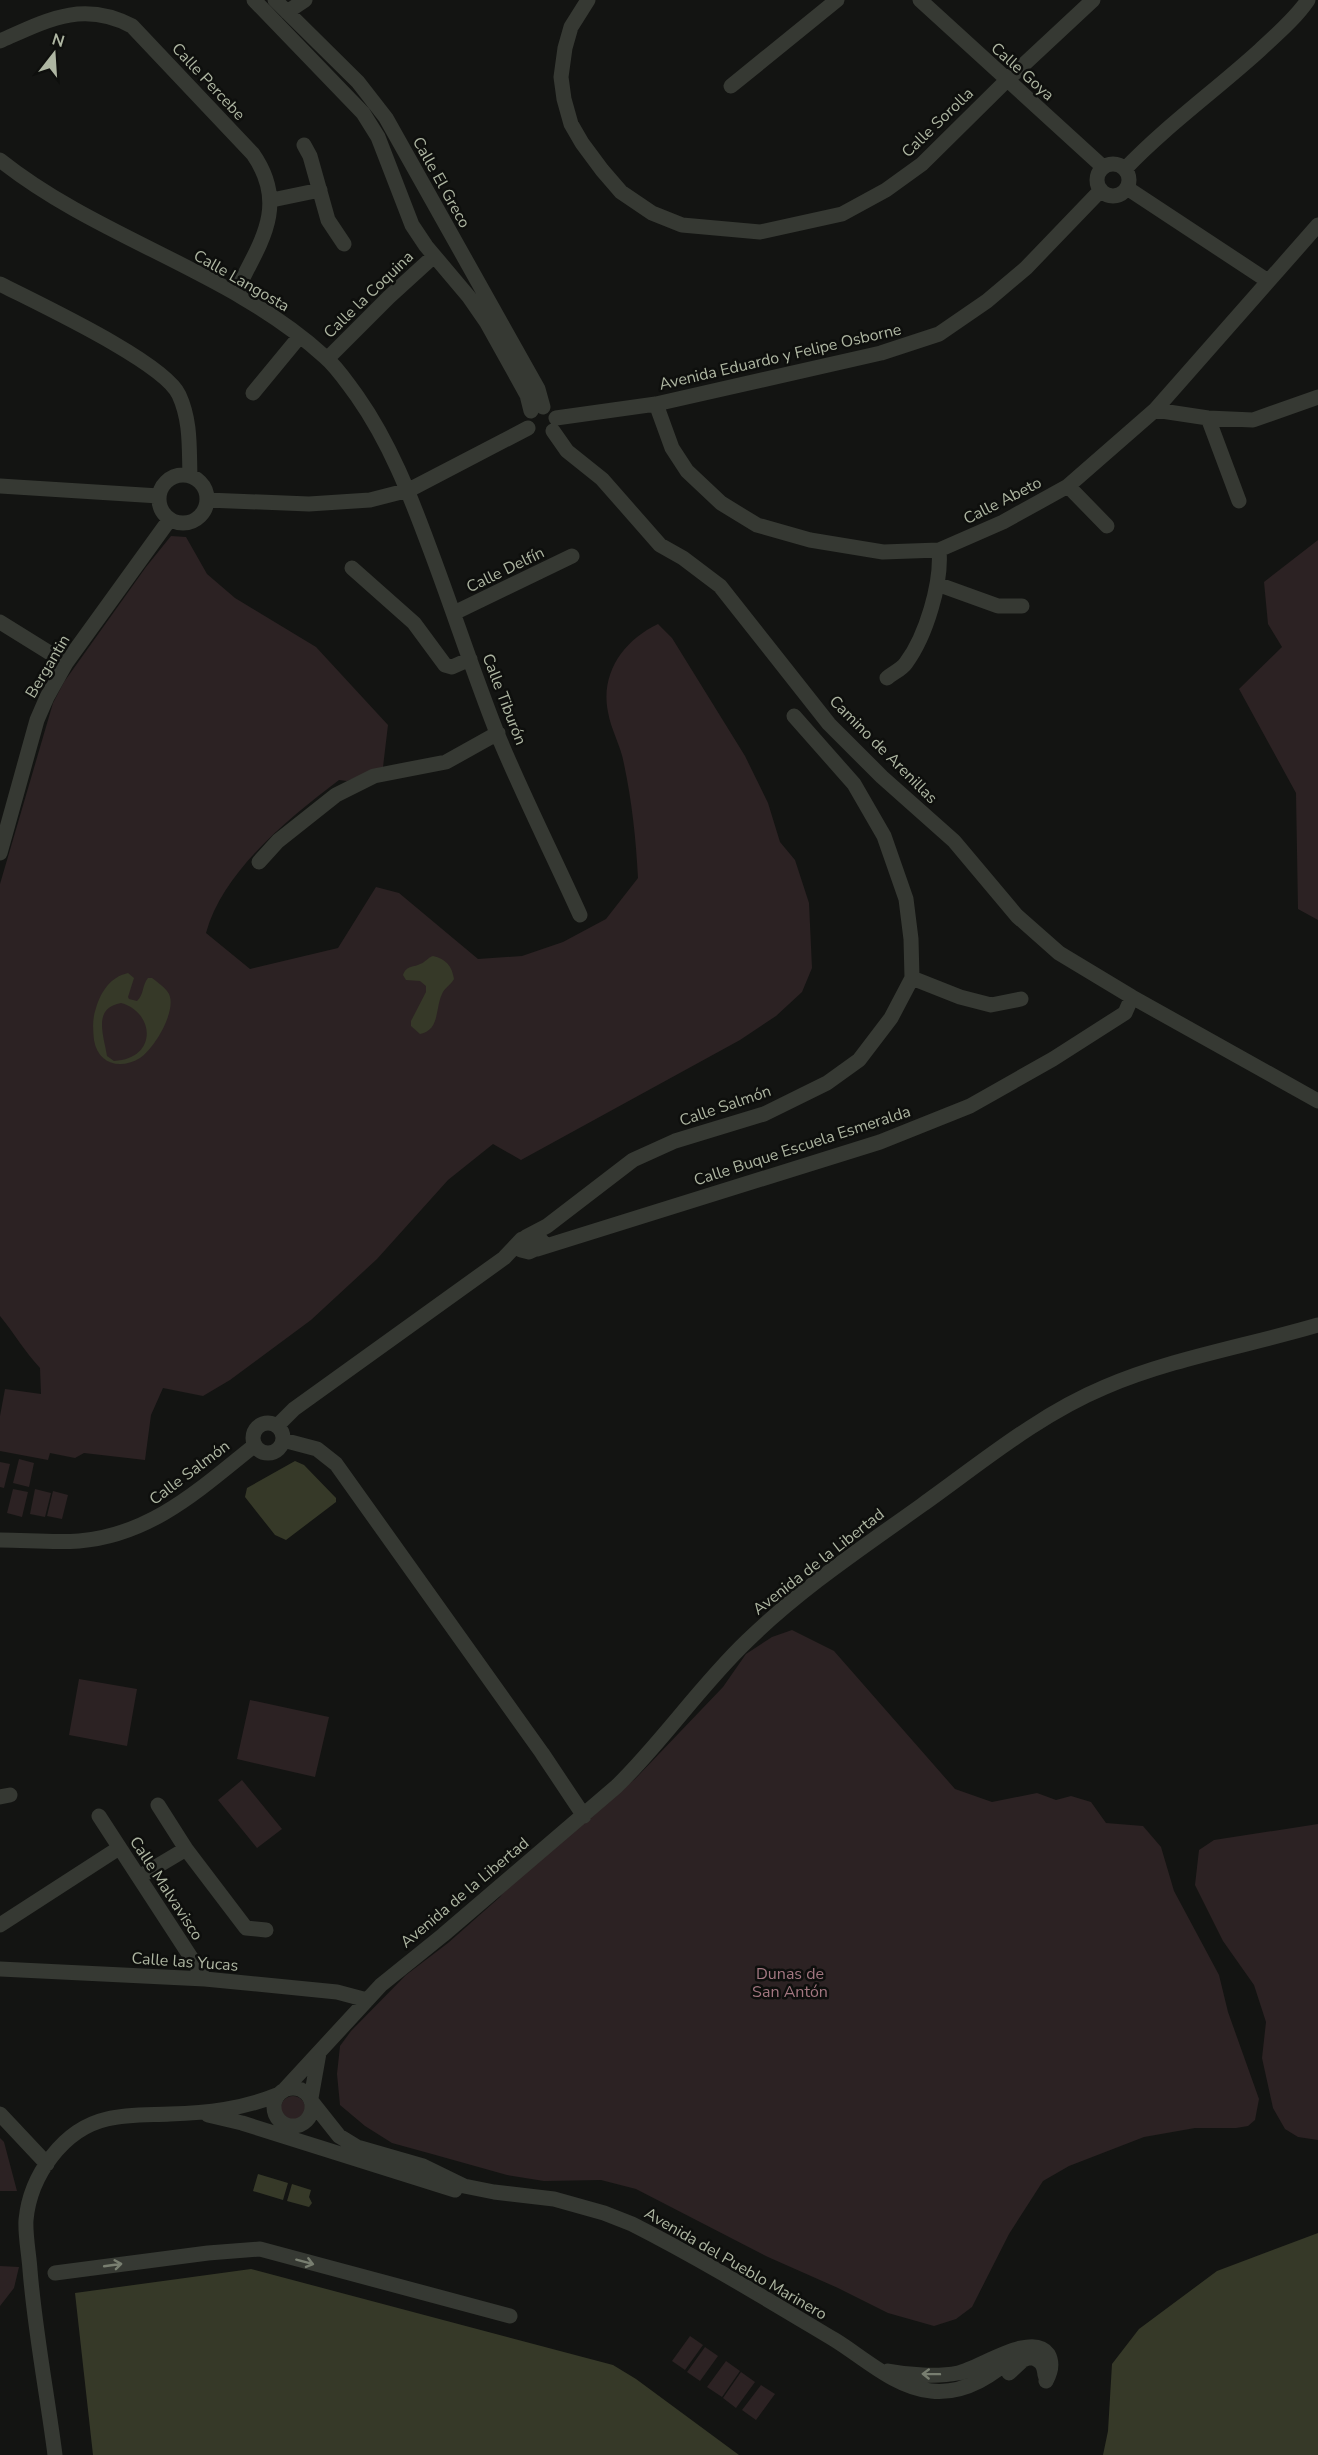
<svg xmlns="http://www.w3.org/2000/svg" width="1318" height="2455" viewBox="0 0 1318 2455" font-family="'Nunito Sans',sans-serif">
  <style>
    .green { fill: #2c2223 }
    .water { fill: #363928; fill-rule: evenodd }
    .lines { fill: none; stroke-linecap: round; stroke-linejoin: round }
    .minor { stroke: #363933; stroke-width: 15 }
    .oneway { stroke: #787e70 }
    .labels { text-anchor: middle; stroke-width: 5; stroke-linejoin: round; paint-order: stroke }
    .street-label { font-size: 16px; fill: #aeb6a2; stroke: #0e0f0d }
    .park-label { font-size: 16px; fill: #a37781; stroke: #0e0f0d }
  </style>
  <rect width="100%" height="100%" fill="#131412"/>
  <path class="green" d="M171 536 186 537 207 574 235 598 316 647 388 725 383 767 347 781 339 780C289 818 223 871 206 933L250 969 338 948 376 887 399 893 478 959 522 956 563 942 606 919 638 878C636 839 632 802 624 764 621 746 611 730 608 712 600 673 624 640 658 624L672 638 745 756 768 803 780 842 795 860 809 903 812 968 802 992 776 1016 740 1040 521 1160 493 1144 448 1180 377 1259 311 1320 230 1380 203 1396 163 1388 151 1415 145 1460 84 1453 75 1458 50 1453 48 1460 0 1451V1416L5 1389 41 1394 40 1368C25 1352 14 1333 0 1316V884L53 703 64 682 146 567Z
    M1318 540V920L1298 909 1296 793 1239 689 1282 647 1268 624 1264 582Z
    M19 1459 34 1463 29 1487 13 1483Z
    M0 1462 10 1464 4 1488 0 1487Z
    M13 1489 28 1492 22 1517 7 1513Z
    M35 1489 51 1493 45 1517 30 1514Z
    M53 1491 68 1495 62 1519 47 1516Z
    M792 1630 834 1651 955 1789 992 1802 1037 1793 1056 1800 1071 1796 1091 1802 1106 1823 1143 1826 1161 1847 1174 1891 1219 1975 1228 2012 1259 2099 1255 2120 1248 2126 1236 2128H1195L1144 2137 1069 2166 1043 2181 1009 2234 972 2307 956 2319 934 2326 888 2313 838 2288 768 2257 636 2189 601 2180 544 2181 507 2175 432 2154 392 2143 365 2126 340 2105 337 2074 340 2046 351 2031 406 1975 448 1943 500 1897 513 1879 635 1779 723 1687 746 1654 772 1637Z
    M79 1679 137 1689 127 1746 69 1735Z
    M250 1700 329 1717 315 1777 237 1759Z
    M242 1780 282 1829 257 1848 218 1800Z
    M1318 1824V2140L1298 2137 1285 2129 1273 2108 1262 2058 1266 2022 1254 1985 1223 1941 1195 1885 1199 1850 1214 1840Z
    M281 2108a12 12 0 1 1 24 0a12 12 0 1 1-24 0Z
    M0 2138 4 2142 17 2191H0Z
    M0 2266 19 2267 14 2288 0 2306Z
    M690 2336 703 2345 685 2370 672 2361Z
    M705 2347 718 2356 700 2381 687 2372Z
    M726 2361 740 2371 722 2397 707 2387Z
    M741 2372 755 2382 736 2408 723 2398Z
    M761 2385 775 2394 756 2420 742 2410Z"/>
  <path class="water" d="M433 956C446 959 452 966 454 979 451 985 444 988 442 994 435 1009 440 1030 420 1034L411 1026V1021L426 992V986L420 981 406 980 403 975C407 965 412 968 420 964 426 962 427 958 433 956Z
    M128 973 134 978 128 997 129 999 137 1001C144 995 142 985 148 978H152C157 982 166 988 169 994 177 1011 154 1049 140 1058 120 1070 98 1064 94 1040 93 1030 92 1019 96 1008 101 992 110 977 128 973ZM121 1003C155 1012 158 1059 114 1061L107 1056C104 1036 92 1008 121 1003Z
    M295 1461 304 1465 336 1498V1502L286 1540 275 1535 245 1497 247 1488Z
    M258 2174 288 2183 283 2200 253 2191Z
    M292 2184 311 2190 309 2197 312 2203 309 2207 287 2201Z
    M1318 2233V2455H1103L1108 2431 1112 2364 1139 2329 1217 2271Z
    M251 2269 613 2365 636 2379 739 2455H93L75 2293Z"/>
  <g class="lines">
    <path class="minor" d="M254 0 363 113 378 137 412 225 426 246 469 297 487 323 527 395 531 411
      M275 0 358 82 386 118 538 389 543 407
      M588 0 571 27 565 48 561 77 564 99 571 124 582 143 602 170 621 192 652 213 682 225 760 232 842 214 886 190 922 164 1006 81 1093 0
      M920 0 1103 167
      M287 12 305 0
      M0 41C47 20 83 0 132 26L253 154C289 206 260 243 235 293
      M731 86 837 0
      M304 145 310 156 328 220 344 244
      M0 160C99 239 231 271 325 357 338 368 347 383 357 396 390 443 410 495 430 549 453 610 473 672 497 733 522 794 553 855 580 915
      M1097 180a16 16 0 1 1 32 0a16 16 0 1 1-32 0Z
      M1125 169C1166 126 1216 90 1260 50 1277 34 1295 19 1308 0
      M1127 188 1268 281
      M272 200 320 190
      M0 284C37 303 164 362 179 395 191 421 189 448 190 476
      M327 359 389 297 434 256
      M253 393 300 336
      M656 404 672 448 687 471 721 503 757 525 810 540 883 552 939 550 1003 522 1068 486 1155 410 1318 225
      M1155 410 1208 418 1253 420 1318 397
      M556 418 656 404 881 353 939 334 987 301 1026 268 1101 190
      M1208 418 1239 501
      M553 431 567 451 602 479 660 545 683 558 720 586 829 724 882 777 954 841 1017 916 1059 953 1132 997 1318 1101
      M159 499a24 24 0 1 1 48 0a24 24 0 1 1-48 0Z
      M0 486 159 496
      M1068 486 1107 526
      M207 500 309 504 370 500 409 490 528 428
      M352 568 414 623 445 665 452 667 470 659
      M937 584 998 606H1022
      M454 613 572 556
      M0 622 66 663
      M887 678C893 673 902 669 906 663 926 636 942 583 939 550
      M0 853 37 720 47 697 66 663 170 519
      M259 862 278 841 336 795 374 776 446 762 498 733
      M912 978 960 997 991 1005 1021 999
      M526 1237 547 1226 633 1160 675 1141 764 1114 827 1083 859 1060 891 1018 912 978 911 939 906 899 884 836 854 784 794 716
      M537 1249 880 1142 970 1106 1053 1059 1125 1013 1132 997
      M253 1438a15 15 0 1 1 30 0a15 15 0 1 1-30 0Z
      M277 1426 294 1409 504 1258 522 1239 536 1236 542 1241 540 1247 529 1252 521 1250 519 1243
      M283 1440 317 1449 336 1464 542 1753 584 1816
      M0 1540C26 1540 53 1543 79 1541 152 1535 201 1488 255 1445
      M0 1797 10 1795
      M158 1805 186 1849 246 1928 266 1930
      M99 1816 205 1979
      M139 1877 186 1849
      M0 1925 119 1848
      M0 1969 205 1979 337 1992 367 2000
      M274 2107a19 19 0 1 1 38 0a19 19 0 1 1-38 0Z
      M285 2089 381 1985 443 1935 617 1786C663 1741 700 1686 747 1641 800 1589 862 1548 922 1505 981 1463 1038 1415 1105 1387 1173 1358 1247 1346 1318 1325
      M311 2098 319 2053
      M312 2102 339 2136 357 2147 423 2166 464 2186 494 2192 554 2199 604 2213 632 2224C701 2259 768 2300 835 2340 864 2358 896 2388 931 2391 964 2395 998 2374 1018 2350
      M0 2114 47 2164
      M208 2115 242 2123 455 2190
      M55 2273 208 2253 260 2249 510 2316
      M888 2371C909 2375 937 2377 958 2373 979 2369 1032 2331 1048 2354 1053 2363 1051 2372 1046 2381
      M1009 2373 1023 2360 1031 2357C1041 2360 1044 2365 1045 2375
      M55 2455C47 2393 35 2332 30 2270 29 2254 25 2235 26 2220 30 2176 63 2129 107 2119 127 2114 149 2115 170 2114 208 2113 242 2109 277 2095"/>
  </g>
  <defs><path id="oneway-shaft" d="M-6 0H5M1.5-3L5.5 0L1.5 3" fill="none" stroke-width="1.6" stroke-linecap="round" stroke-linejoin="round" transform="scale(1.5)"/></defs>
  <g class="oneway">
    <use href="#oneway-shaft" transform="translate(305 2262) rotate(15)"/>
    <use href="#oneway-shaft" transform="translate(113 2265) rotate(-8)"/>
    <use href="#oneway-shaft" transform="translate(931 2374) rotate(-179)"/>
  </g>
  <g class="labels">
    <g class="street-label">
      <text transform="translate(1023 71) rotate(42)" y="6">Calle Goya</text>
      <text transform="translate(209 81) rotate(47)" y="6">Calle Percebe</text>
      <text transform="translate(937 122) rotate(-44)" y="6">Calle Sorolla</text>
      <text transform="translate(442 182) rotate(61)" y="6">Calle El Greco</text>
      <text transform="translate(242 280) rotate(30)" y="6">Calle Langosta</text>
      <text transform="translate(368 294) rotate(-44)" y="6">Calle la Coquina</text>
      <text transform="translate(780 356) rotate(-13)" y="6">Avenida Eduardo y Felipe Osborne</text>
      <text transform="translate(1002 500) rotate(-27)" y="6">Calle Abeto</text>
      <text transform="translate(505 569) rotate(-26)" y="6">Calle Delfín</text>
      <text transform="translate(47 666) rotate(-59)" y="6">Bergantin</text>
      <text transform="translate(505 699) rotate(69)" y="6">Calle Tiburón</text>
      <text transform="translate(884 749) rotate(45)" y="6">Camino de Arenillas</text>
      <text transform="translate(725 1105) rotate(-19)" y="6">Calle Salmón</text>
      <text transform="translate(802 1145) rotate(-18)" y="6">Calle Buque Escuela Esmeralda</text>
      <text transform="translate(189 1472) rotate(-37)" y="6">Calle Salmón</text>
      <text transform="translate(818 1561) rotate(-38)" y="6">Avenida de la Libertad</text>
      <text transform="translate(167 1888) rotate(57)" y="6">Calle Malvavisco</text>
      <text transform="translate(464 1892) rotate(-40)" y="6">Avenida de la Libertad</text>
      <text transform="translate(185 1961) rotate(4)" y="6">Calle las Yucas</text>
      <text transform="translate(736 2263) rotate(30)" y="6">Avenida del Pueblo Marinero</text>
    </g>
    <g class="park-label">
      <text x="790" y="1979">Dunas de<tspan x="790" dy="18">San Antón</tspan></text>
    </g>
  </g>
  <g transform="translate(54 54) rotate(17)" stroke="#0e0f0d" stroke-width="4.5" paint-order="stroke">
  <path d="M0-4.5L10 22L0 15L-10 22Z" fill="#aeb6a2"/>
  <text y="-9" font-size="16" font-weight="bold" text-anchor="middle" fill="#aeb6a2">N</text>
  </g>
</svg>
